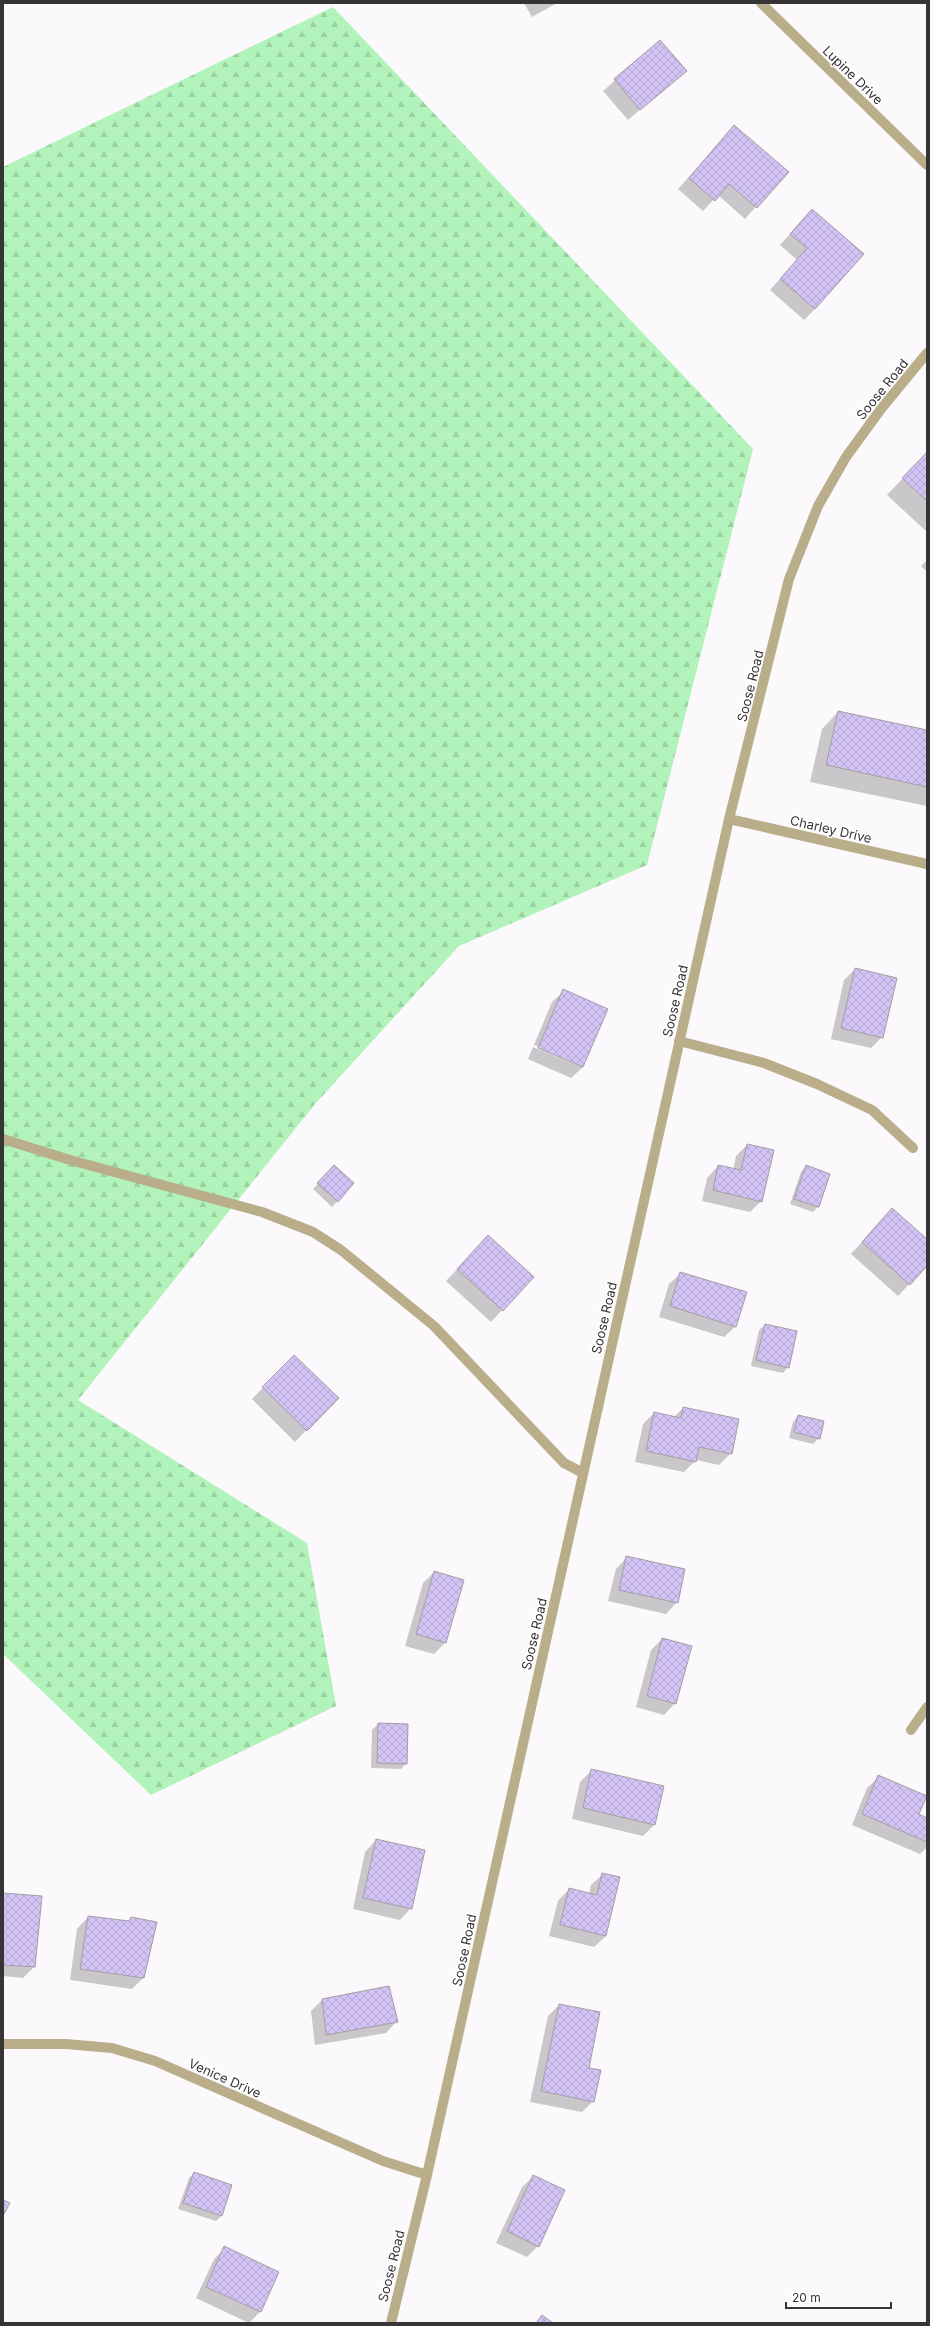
<svg xmlns="http://www.w3.org/2000/svg" width="930" height="2326" viewBox="0 0 930 2326" font-family="Inter,sans-serif">
  <style>
    .forest { fill: url(#forest-firs) }
    .shadow { fill: #0003; fill-rule: evenodd }
    .building { fill: url(#building-cross-hatch); stroke: #a09fa2 }
    .lines { fill: none; stroke-linecap: round; stroke-linejoin: round }
    .minor { stroke: #baad89; stroke-width: 10 }
    .labels { text-anchor: middle; stroke-width: 3; stroke-linejoin: round; paint-order: stroke }
    .street-label { font-size: 13px; fill: #363536; stroke: #fff }
  </style>
  <defs>
    <pattern id="forest-firs" width="22" height="20" patternUnits="userSpaceOnUse"><rect width="22" height="20" fill="#b1f3ba"/><path d="M5 1l3.5 6h-7zM16 11l3.5 6h-7z" fill="#99d1a0"/></pattern>
    <pattern id="building-cross-hatch" width="8" height="8" patternUnits="userSpaceOnUse"><rect width="8" height="8" fill="#d3c3f4"/><path d="M0 0l8 8M0 8l8-8" fill="none" stroke="#b6a8d2"/></pattern>
  </defs>
  <rect width="100%" height="100%" fill="#fcf9fc"/>
  <path class="forest" d="M333 7 753 449 647 865 459 946 315 1104 78 1400 307 1543 336 1706 151 1795 3 1654V167Z"/>
  <path class="shadow" d="M524 3H557L532 17Z
    M660 41 685 71 628 120 603 91Z
    M734 126 787 172 745 219 718 195 703 211 678 189Z
    M812 210 815 309 804 320 770 290 797 260 780 245Z
    M927 453V532L887 495Z
    M927 560V572L921 566Z
    M838 712 927 731V806L810 782 822 729Z
    M855 969 882 1037 871 1048 831 1039 844 980Z
    M564 991 583 1067 571 1078 528 1059 552 1002ZM534 1045 579 1064V1066L533 1047Z
    M747 1145 761 1201 750 1212 702 1201 707 1178 718 1166 733 1170 736 1156Z
    M806 1166 818 1207 813 1212 790 1204 801 1172Z
    M329 1172 353 1184 332 1207 313 1189Z
    M892 1209 927 1240V1265L898 1296 851 1254Z
    M477 1248 532 1277 491 1322 446 1281Z
    M681 1273 736 1326 724 1337 659 1317 669 1284Z
    M765 1325 788 1367 783 1373 751 1366 759 1330Z
    M294 1356 338 1398 295 1442 252 1399Z
    M683 1408 731 1453 719 1465 696 1460 684 1472 635 1462 643 1424 654 1413 674 1417Z
    M798 1416 819 1438 813 1444 789 1438 793 1422Z
    M627 1557 677 1602 666 1614 608 1601 616 1569Z
    M434 1572 463 1580 445 1643 434 1654 405 1646 423 1583Z
    M662 1639 675 1703 664 1715 636 1707 651 1650Z
    M378 1724 406 1763 401 1769 371 1768 372 1730Z
    M592 1770 654 1825 643 1836 572 1819 580 1782Z
    M879 1777 917 1815 927 1819V1847L920 1854 852 1825 867 1788Z
    M376 1840 411 1908 400 1920 353 1909 365 1852Z
    M603 1874 606 1936 594 1947 549 1936 558 1901 569 1889 589 1894 591 1885Z
    M3 1894 34 1967 23 1978 3 1976Z
    M88 1917 127 1922 132 1918 155 1923 143 1978 132 1989 70 1980 77 1929Z
    M322 2000 397 2021 386 2033 315 2045 311 2011Z
    M559 2005 593 2101 582 2112 530 2102 548 2016Z
    M194 2173 231 2186 221 2216 216 2221 178 2209 189 2178Z
    M534 2176 538 2246 527 2257 496 2243 522 2187Z
    M225 2248 278 2272 260 2312 249 2323 196 2298 214 2259Z"/>
  <path class="building" d="M660 40 687 71 640 110 614 79Z
    M734 125 789 172 757 208 729 184 715 201 689 178Z
    M812 209 864 254 815 309 780 279 807 248 790 234Z
    M927 452V501L902 478Z
    M838 711 927 730V787L826 765Z
    M855 968 897 978 883 1038 841 1028Z
    M563 989 608 1009 583 1067 538 1048Z
    M747 1144 774 1150 762 1202 713 1190 718 1165 741 1170Z
    M334 1165 354 1183 338 1202 317 1183Z
    M806 1165 830 1174 819 1207 794 1199Z
    M892 1208 927 1239V1266L910 1285 862 1242Z
    M488 1235 534 1277 503 1311 457 1269Z
    M680 1272 747 1292 736 1327 670 1306Z
    M765 1324 797 1331 789 1368 756 1360Z
    M294 1355 339 1398 307 1431 262 1387Z
    M683 1407 739 1419 732 1454 699 1447 696 1462 646 1451 654 1412 681 1418Z
    M798 1415 824 1421 820 1439 794 1432Z
    M626 1556 685 1569 678 1603 619 1590Z
    M434 1571 464 1580 446 1643 416 1634Z
    M662 1638 692 1646 676 1704 647 1696Z
    M378 1723 408 1724 407 1764 377 1763Z
    M591 1769 664 1786 655 1825 583 1808Z
    M878 1775 927 1796 919 1814 927 1818V1842L862 1814Z
    M376 1839 425 1850 412 1909 363 1898Z
    M602 1873 620 1877 606 1936 560 1925 569 1888 597 1895Z
    M3 1893 42 1896 35 1967 3 1965Z
    M88 1916 129 1921 131 1917 157 1922 144 1978 80 1969Z
    M389 1986 398 2022 326 2035 322 1999Z
    M559 2004 600 2012 589 2068 601 2070 594 2102 541 2091Z
    M194 2172 232 2185 222 2216 183 2203Z
    M533 2175 565 2190 539 2247 507 2231Z
    M3 2200 10 2203 3 2216Z
    M224 2246 279 2272 261 2312 206 2287Z
    M542 2315 553 2323H536Z"/>
  <g class="lines">
    <path class="minor" d="M761 3 927 165
      M729 819 927 864
      M679 1041 764 1063 817 1084 872 1110 913 1148
      M3 1139 70 1160 262 1212 313 1232 341 1250 434 1326 564 1463 583 1473
      M911 1730 927 1707
      M3 2044H66L112 2048 155 2061 383 2161 427 2175
      M391 2323 427 2175 729 819 789 579 818 506 846 457 881 409 927 353"/>
  </g>
  <g class="labels">
    <g class="street-label">
      <text transform="translate(853 75) rotate(44)" y="5">Lupine Drive</text>
      <text transform="translate(882 389) rotate(-51)" y="5">Soose Road</text>
      <text transform="translate(750 686) rotate(-76)" y="5">Soose Road</text>
      <text transform="translate(831 829) rotate(13)" y="5">Charley Drive</text>
      <text transform="translate(675 1001) rotate(-77)" y="5">Soose Road</text>
      <text transform="translate(604 1318) rotate(-77)" y="5">Soose Road</text>
      <text transform="translate(534 1634) rotate(-77)" y="5">Soose Road</text>
      <text transform="translate(464 1950) rotate(-78)" y="5">Soose Road</text>
      <text transform="translate(225 2078) rotate(24)" y="5">Venice Drive</text>
      <text transform="translate(391 2266) rotate(-76)" y="5">Soose Road</text>
    </g>
  </g>
  <rect width="930" height="2326" fill="none" stroke="#363536" stroke-width="8"/>
  <path d="M786 2302v6h105v-6" fill="none" stroke="#363536" stroke-width="2"/>
  <text x="792" y="2302" font-size="12" fill="#363536" stroke="#ffffff" stroke-width="3" paint-order="stroke">20 m</text>
</svg>
